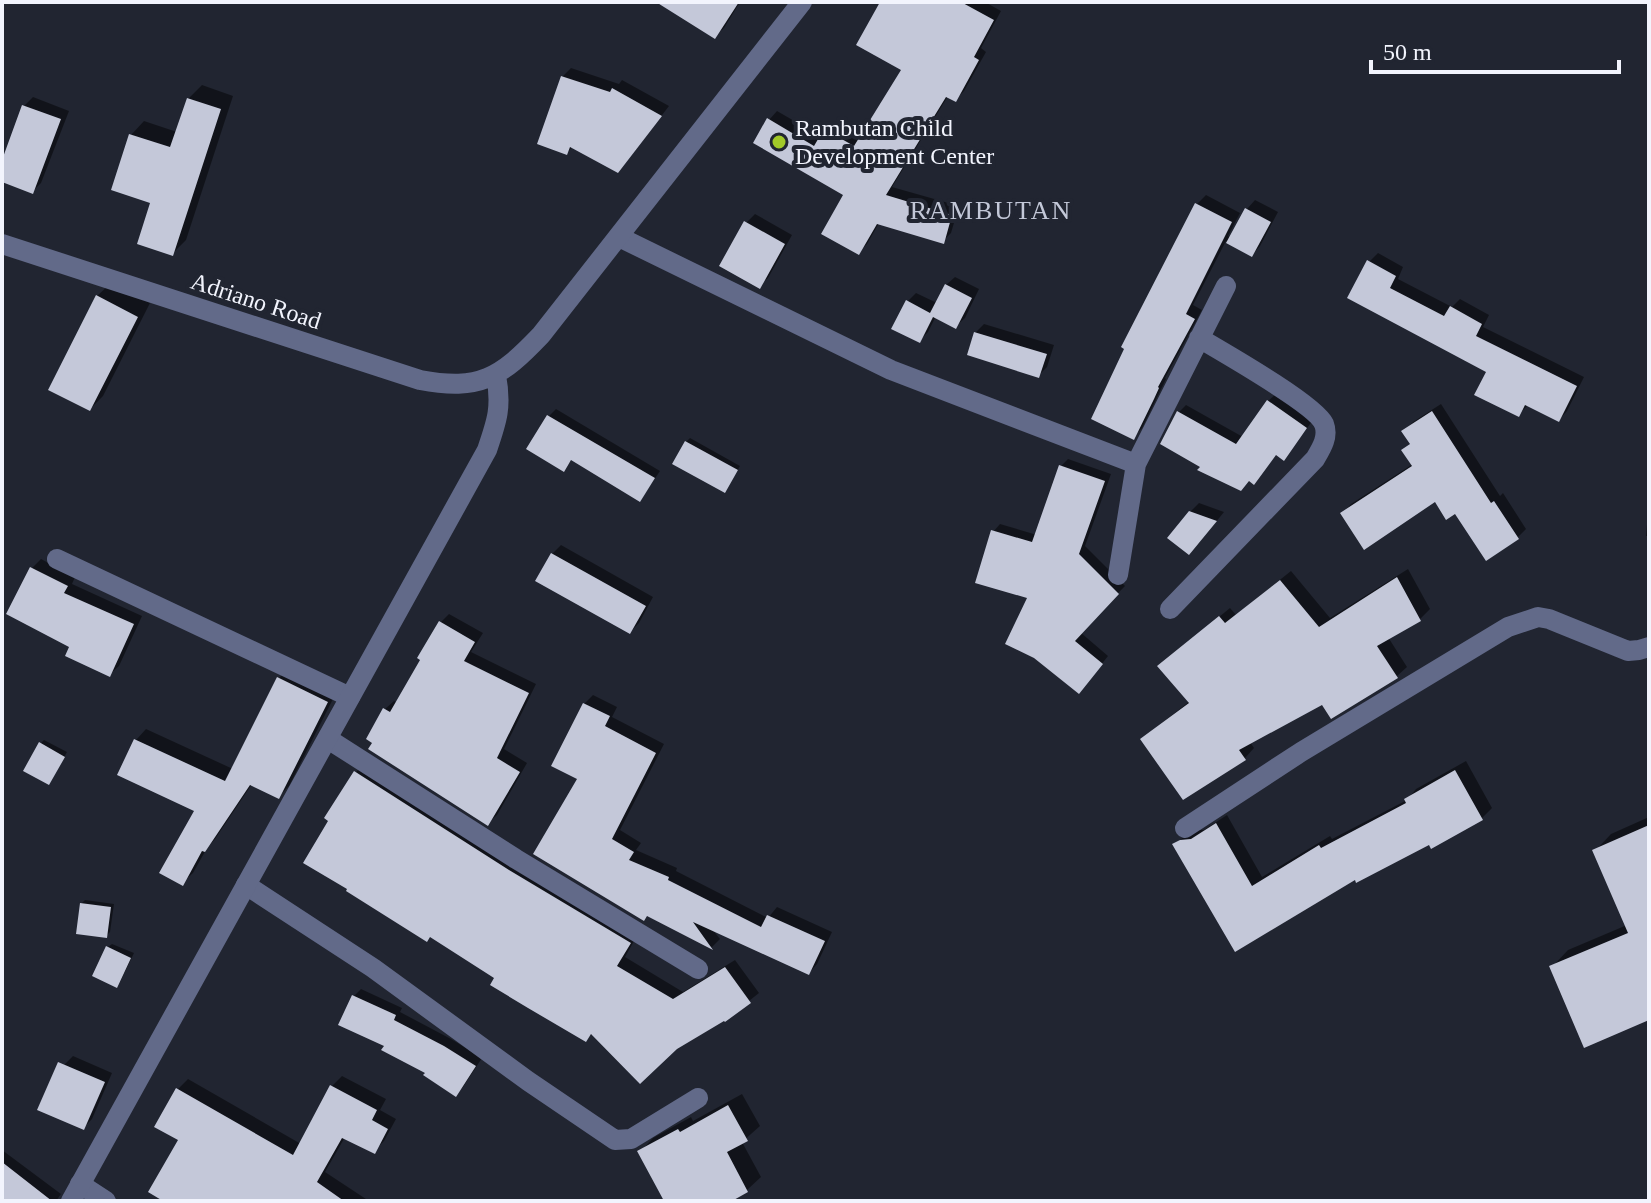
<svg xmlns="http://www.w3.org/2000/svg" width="1651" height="1203" viewBox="0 0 1651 1203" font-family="Georgia,serif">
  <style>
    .shadow { fill: #0007 }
    .building { fill: #c4c8d9 }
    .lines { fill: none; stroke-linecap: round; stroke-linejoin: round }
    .minor { stroke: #626a89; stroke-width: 20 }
    .tertiary { stroke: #626a89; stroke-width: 20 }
    .poi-dot { fill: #a2c928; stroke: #212531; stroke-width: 3 }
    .labels { text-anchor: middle; stroke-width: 8; stroke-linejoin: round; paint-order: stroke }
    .poi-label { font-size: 24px; fill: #f2f4fd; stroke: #212531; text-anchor: start }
    .street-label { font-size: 24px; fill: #f2f4fd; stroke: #212531 }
    .neighbourhood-label { font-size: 26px; letter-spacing: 2px; fill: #c3c8d8; stroke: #212531 }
  </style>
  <rect width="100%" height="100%" fill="#212531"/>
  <path class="shadow" d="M665 2H740L724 28 715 36Z
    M884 2H985L1001 11 981 48 986 52 964 91 955 100 948 96 892 187 959 206 951 233 943 241 879 223 867 244 859 252 846 194 769 120 777 111 822 137 834 122 862 138 903 70Z
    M571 68 619 84 622 80 669 106 626 162 573 146 567 153 562 77Z
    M202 85 233 96 186 240 172 254 131 135 144 121 177 132 188 99Z
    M33 97 69 111 41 183 33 191 2 180V166L24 106Z
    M1206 195 1240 213 1228 236 1231 238 1247 209 1255 200 1278 212 1260 246 1252 255 1226 241 1193 305 1202 310 1165 378 1166 379 1142 428 1133 437 1127 348 1124 346 1197 204Z
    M755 214 792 235 768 278 759 286 746 223Z
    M1378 253 1403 267 1398 279 1452 307 1460 299 1489 315 1483 327 1584 377 1567 411 1559 420 1528 405 1518 415 1488 371 1350 297 1369 262Z
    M955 277 979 289 965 318 956 326 936 316 928 332 919 341 908 301 916 293 937 303 946 285Z
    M111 283 150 303 103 396 90 409 97 296Z
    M984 324 1054 345 1047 367 1039 375 975 333Z
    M1276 394 1313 420 1284 459 1277 454 1203 466 1179 412 1186 405 1243 437 1268 401Z
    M1441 404 1500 496 1503 493 1526 529 1517 538 1456 511 1435 499 1343 513 1351 504 1413 464 1404 450 1411 443 1404 431 1413 422Z
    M556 409 660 471 646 492 639 499 573 458 563 470 549 416Z
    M690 438 740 466 725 491 686 442Z
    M1068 459 1111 474 1085 546 1125 586 1080 632 1108 656 1086 684 1030 596 993 532 1000 524 1037 535 1061 466Z
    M1649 502V536H1646Z
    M1199 503 1224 512 1198 544 1190 512Z
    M561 545 653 597 639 623 630 632 552 554Z
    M41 559 75 577 72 584 142 616 119 666 110 674 32 568Z
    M1408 569 1430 609 1420 619 1388 637 1407 667 1397 676 1322 703 1250 742 1254 748 1245 758 1143 739 1153 730 1190 701 1170 657 1230 608 1236 615 1291 571 1330 618Z
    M449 614 483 633 471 652 536 684 504 749 527 763 497 815 488 823 385 709 394 701 397 703 441 622Z
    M289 668 337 691 289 786 278 797 252 784 215 839 207 848 193 873 182 883 196 810 136 740 146 729 233 769 279 678Z
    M593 695 617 707 612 717 664 744 620 830 641 843 636 850 677 868 676 871 768 918 777 907 832 932 817 964 809 973 712 929 720 939 712 947 648 914 580 778 584 704Z
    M44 740 67 752 52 779 41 743Z
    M1466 761 1492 808 1481 819 1356 878 1236 949 1174 845 1192 830H1204L1227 815 1262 877 1330 836 1332 839 1407 800 1416 789Z
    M364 764 638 934 625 957 683 992 735 960 759 993 725 1020 593 1033 586 1039 497 977 356 772Z
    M1649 817V1018L1552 967 1568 950 1627 925 1595 851 1611 834Z
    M85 900 114 904 110 932 106 936 81 904Z
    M112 944 134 953 120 982 116 985 108 947Z
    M361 989 402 1008 400 1012 451 1039 482 1058 463 1087 456 1094 387 1045 354 996Z
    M73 1056 112 1073 92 1119 83 1128 64 1065Z
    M342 1076 386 1099 380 1110 396 1119 384 1141 374 1151 345 1137 325 1172 369 1201H167L180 1139 178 1089 188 1079 301 1144 332 1086Z
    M742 1094 760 1126 742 1142 761 1177 747 1190 728 1201H666L640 1152 653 1138 691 1117 693 1121Z
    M2 1150 61 1194 56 1201H2Z"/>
  <path class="building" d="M656 2H739L715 39Z
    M880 2H961L994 20 974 57 979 60 956 102 946 97 886 195 952 215 944 244 877 224 859 255 821 234 843 195 753 143 767 118 814 146 824 129 854 146 901 70 856 45Z
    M561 76 610 92 612 88 662 116 618 173 570 147 567 155 537 144Z
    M187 98 221 109 173 256 137 244 150 203 111 190 129 134 170 147Z
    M22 105 61 119 33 194 2 182V160Z
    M1195 203 1232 222 1186 314 1195 319 1158 387 1159 388 1154 399 1134 440 1091 419 1124 349 1121 347Z
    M1245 208 1271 222 1252 257 1226 243Z
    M744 221 785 244 760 289 719 266Z
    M1367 260 1396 276 1390 288 1444 316 1450 306 1482 324 1476 336 1577 386 1559 422 1525 405 1519 417 1474 395 1486 372 1347 298Z
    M945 284 972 298 956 329 933 317 920 343 891 329 906 300 930 313Z
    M96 295 138 317 90 411 48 390Z
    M974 332 1047 354 1039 378 967 355Z
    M1267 400 1307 428 1284 461 1276 455 1254 485 1249 481 1241 491 1197 470 1200 467 1160 444 1177 411 1236 444Z
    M1432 411 1491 503 1494 501 1519 539 1486 561 1455 514 1446 520 1435 502 1364 550 1340 513 1412 466 1401 450 1410 444 1401 431Z
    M547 415 655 478 640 502 571 460 564 472 526 449Z
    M685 441 738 470 725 493 672 464Z
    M1059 465 1105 481 1079 554 1119 594 1075 641 1103 664 1079 694 1034 658 1005 644 1027 598 975 583 991 530 1032 542Z
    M1189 511 1217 521 1189 555 1167 538Z
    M551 553 646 606 630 634 535 581Z
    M30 567 68 586 64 593 134 624 110 677 65 656 69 647 6 614Z
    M1397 577 1421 621 1377 646 1398 678 1331 719 1322 705 1239 750 1246 760 1183 800 1140 739 1189 703 1157 666 1219 616 1225 623 1280 580 1319 627Z
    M439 621 475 642 464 661 529 693 497 758 520 772 488 826 368 749 372 743 366 739 383 708 390 712 420 660 417 658Z
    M277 677 328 702 279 799 250 785 205 852 202 851 183 886 159 873 194 811 117 775 134 739 225 781Z
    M583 703 610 716 605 726 656 753 612 839 634 852 629 860 669 877 668 880 761 927 767 915 825 941 809 975 693 922 713 950 647 916 644 921 533 854 577 779 551 766Z
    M39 742 65 757 49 785 23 771Z
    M1455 770 1483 820 1431 849 1429 845 1356 883 1355 880 1235 952 1172 844 1180 840 1191 839 1216 823 1252 886 1319 845 1321 848 1406 803 1404 799Z
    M354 771 509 870 631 943 617 966 673 999 725 967 751 1003 725 1022 724 1021 677 1049 640 1084 591 1034 586 1042 528 1008 490 985 494 978 430 937 427 942 346 891 347 889 303 863 328 821 324 818Z
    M1649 825V1020L1584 1048 1549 966 1628 933 1592 850Z
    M80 903 111 907 107 938 76 934Z
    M106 946 131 958 117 988 92 976Z
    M352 995 396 1015 394 1020 444 1046 476 1066 456 1097 423 1075 425 1073 381 1050 384 1046 338 1025Z
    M58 1062 105 1082 84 1130 37 1110Z
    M330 1085 377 1110 372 1120 388 1129 375 1154 342 1138 317 1182 344 1201H163L148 1192 178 1140 154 1127 176 1088 293 1155Z
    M728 1105 748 1141 727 1152 748 1192 732 1201H664L637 1151 678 1129 680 1132Z
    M2 1162 52 1201H2Z"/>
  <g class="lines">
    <path class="minor" d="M619 237 891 370 1136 464
      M57 559 350 697
      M1118 575 1136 464 1226 286
      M1170 609 1315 459C1321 449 1329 437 1324 424 1316 405 1221 351 1199 338
      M328 739 516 859 698 969
      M1185 828 1301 752 1508 627 1538 617 1549 619 1628 651 1639 650 1649 647
      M246 885 373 968 528 1081 615 1140 631 1139 698 1098
      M80 1184 106 1201"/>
    <path class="tertiary" d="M2 244 420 380C480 391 500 378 541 335L802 2
      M71 1201 487 450C497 421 502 407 496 375"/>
  </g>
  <circle class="poi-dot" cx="779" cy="142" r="8"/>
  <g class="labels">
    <g class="poi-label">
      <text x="795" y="136">Rambutan Child<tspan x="795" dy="28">Development Center</tspan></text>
    </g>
    <g class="street-label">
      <text transform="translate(256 301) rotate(18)" y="8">Adriano Road</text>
    </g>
    <g class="neighbourhood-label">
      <text x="991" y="219">RAMBUTAN</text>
    </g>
  </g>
  <rect width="1651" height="1203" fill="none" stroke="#f2f4fd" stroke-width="8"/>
  <path d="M1371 60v12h248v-12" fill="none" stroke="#f2f4fd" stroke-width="4"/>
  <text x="1383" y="60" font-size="24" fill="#f2f4fd" stroke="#212531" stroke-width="6" paint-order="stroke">50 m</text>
</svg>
